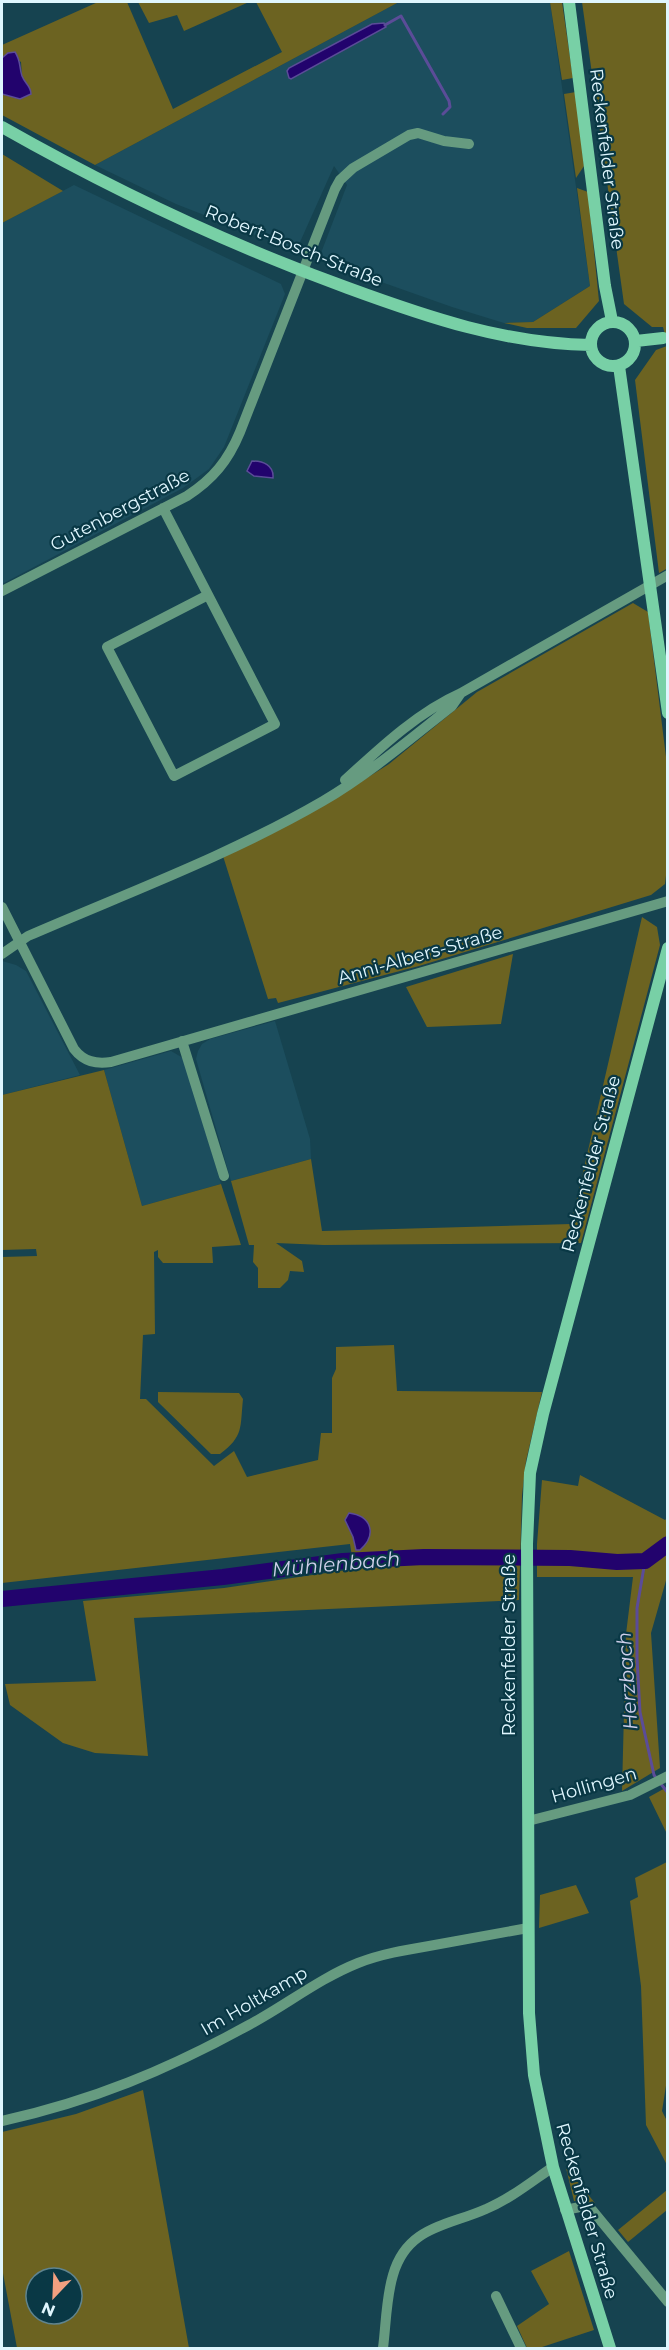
<svg xmlns="http://www.w3.org/2000/svg" width="669" height="2350" viewBox="0 0 669 2350" font-family="Montserrat,sans-serif">
  <style>
    .built { fill: #1c4e5e }
    .green { fill: #6c6321; fill-rule: evenodd }
    .water { fill: #22036d; stroke: #5b4c98; stroke-width: 1.5 }
    .lines { fill: none; stroke-linecap: round; stroke-linejoin: round }
    .stream { stroke: #5b4c98; stroke-width: 3 }
    .river { stroke: #22036d; stroke-width: 16 }
    .street { stroke: #669b80; stroke-width: 10 }
    .secondary { stroke: #78d0a6; stroke-width: 12 }
    .labels { text-anchor: middle; stroke-width: 4.5; stroke-linejoin: round; paint-order: stroke }
    .street-label { font-size: 18px; fill: #dff6fe; stroke: #093845 }
    .water-label { font-size: 20px; font-style: italic; fill: #cdcfea; stroke: #093845 }
  </style>
  <rect width="100%" height="100%" fill="#164350"/>
  <path class="built" d="M399 2H550L590 286 533 322 504 323 452 307 322 261 321 253 347 185 334 166 296 251 176 204 95 165Z
    M74 185 281 284 285 294 224 447 209 469 183 488 2 584V223Z
    M2 961 16 965 26 971 80 1075 2 1095Z
    M275 1021 310 1139 311 1159 231 1181 196 1059 198 1051 202 1044 210 1039Z
    M171 1051 183 1058 185 1062 221 1184 142 1206 104 1070Z"/>
  <path class="green" d="M98 2H127L173 109 282 52 256 2H399L95 165 2 115V94L20 99 22 76 21 62 8 53 2 58V45Z
    M138 2H249L184 31 177 15 149 23Z
    M550 2H562L573 78 562 80Z
    M582 2H667V342L663 327H652L624 304Z
    M576 92 584 166 576 178 564 94Z
    M2 154 63 191 2 223Z
    M577 188 588 192 599 301 576 328H527L504 323 533 322 590 286Z
    M667 346 668 568 659 573 635 380 656 350Z
    M633 603 648 612 668 773 667 867 665 884 651 895 419 966 278 1003 276 998 268 999 223 856 324 805 389 764 477 692Z
    M642 917 657 927 660 945 581 1243 324 1245 276 1243 302 1261 304 1272 290 1271 288 1280 280 1288H258V1268L253 1262 254 1245H249L231 1181 311 1159 322 1231 571 1224Z
    M513 954 501 1024 427 1027 406 987Z
    M104 1070 142 1206 221 1184 241 1245 212 1247 213 1263H163L158 1257V1250L154 1252 155 1334 143 1335 140 1399H146L214 1466 234 1451 247 1477 318 1460 321 1433H332V1378L336 1369V1347L394 1345 397 1391 542 1392 526 1461 522 1495 519 1600 134 1618 148 1756 95 1753 63 1743 10 1705 5 1684 96 1681 83 1601 224 1588 354 1569 350 1544 2 1583V1257L37 1256 36 1249 2 1250V1095Z
    M158 1392 239 1393 243 1399C240 1428 244 1436 220 1454H211L158 1402Z
    M580 1475 665 1520 667 1518V1577L651 1633 660 1768 622 1791 626 1634 633 1577H537V1544L542 1480 578 1486Z
    M667 1787V1834L649 1797Z
    M667 1862 668 2073 662 2111 667 2121V2165L646 2125 641 1986 630 1901 638 1897 635 1878Z
    M576 1885 589 1913 539 1928 540 1895Z
    M143 2090 189 2348H17L2 2268V2132L76 2114ZM36 2278H72V2314H36Z
    M566 2168 595 2203 574 2201Z
    M667 2190V2210L628 2242 618 2230Z
    M569 2251 594 2330 539 2348H527L517 2326 549 2304 531 2271Z"/>
  <path class="water" d="M384 23 386 27 291 79 289 78 287 71 289 68 372 24Z
    M15 52C21 61 19 67 22 76 25 84 31 86 31 94L20 99 2 94V58L8 53Z
    M252 461C263 461 274 465 273 478L254 476 247 471Z
    M349 1513C372 1516 377 1535 360 1550H356L353 1537 345 1520Z"/>
  <g class="lines">
    <path class="stream" d="M385 25 401 16 449 101 450 107 443 114
      M645 1561 637 1608V1658L640 1712 654 1775 668 1793"/>
    <path class="river" d="M2 1599 223 1577 343 1561 424 1557 570 1558 617 1562 645 1561 668 1544"/>
    <path class="street" d="M163 508 275 724 174 776 107 647 208 595
      M2 591 187 496C213 479 228 461 240 432L335 189 340 180 353 168 409 135 418 133 444 141 469 144
      M345 780C380 748 418 712 461 693L668 575
      M2 907 74 1049C84 1062 96 1064 111 1062L668 901
      M2 954 28 936C127 893 230 855 323 801 369 774 410 739 452 706L461 693
      M182 1041 224 1176
      M528 1821 630 1795 668 1776
      M2 2121C92 2101 167 2070 247 2026 285 2006 318 1979 358 1963 381 1954 405 1950 429 1946 462 1940 495 1934 528 1928
      M565 2210 585 2206 592 2210 668 2302
      M496 2296 521 2348
      M383 2348C386 2325 386 2298 393 2275 407 2226 448 2226 486 2209 510 2199 531 2182 553 2167"/>
    <path class="secondary" d="M569 2 605 286 612 321
      M2 127C113 190 227 244 348 288 427 317 506 344 591 345
      M591 344a22 22 0 1 1 44 0a22 22 0 1 1-44 0Z
      M636 341 663 338
      M619 366 668 713
      M610 2348 553 2167 534 2075 529 2013 527 1544 530 1473 543 1414 668 948"/>
  </g>
  <g class="labels">
    <g class="street-label">
      <text transform="translate(607 159) rotate(83)" y="6">Reckenfelder Straße</text>
      <text transform="translate(294 246) rotate(22)" y="6">Robert-Bosch-Straße</text>
      <text transform="translate(120 510) rotate(-28)" y="6">Gutenbergstraße</text>
      <text transform="translate(420 955) rotate(-16)" y="6">Anni-Albers-Straße</text>
      <text transform="translate(591 1164) rotate(-75)" y="6">Reckenfelder Straße</text>
      <text transform="translate(509 1645) rotate(-90)" y="6">Reckenfelder Straße</text>
      <text transform="translate(594 1785) rotate(-16)" y="6">Hollingen</text>
      <text transform="translate(254 2001) rotate(-30)" y="6">Im Holtkamp</text>
      <text transform="translate(587 2211) rotate(74)" y="6">Reckenfelder Straße</text>
    </g>
    <g class="water-label">
      <text transform="translate(336 1564) rotate(-5)" y="7">Mühlenbach</text>
      <text transform="translate(627 1681) rotate(-94)" y="7">Herzbach</text>
    </g>
  </g>
  <rect width="669" height="2350" fill="none" stroke="#dff6fe" stroke-width="6"/>
  <g transform="translate(54 2296) rotate(203)"><circle r="28" fill="#093845" stroke="#5f848f" stroke-width="1.5"/>
  <path d="M0-4.5L10 22L0 15L-10 22Z" fill="#f2a080"/>
  <text y="-9" font-size="16" font-weight="bold" text-anchor="middle" fill="#dff6fe">N</text>
  </g>
</svg>
